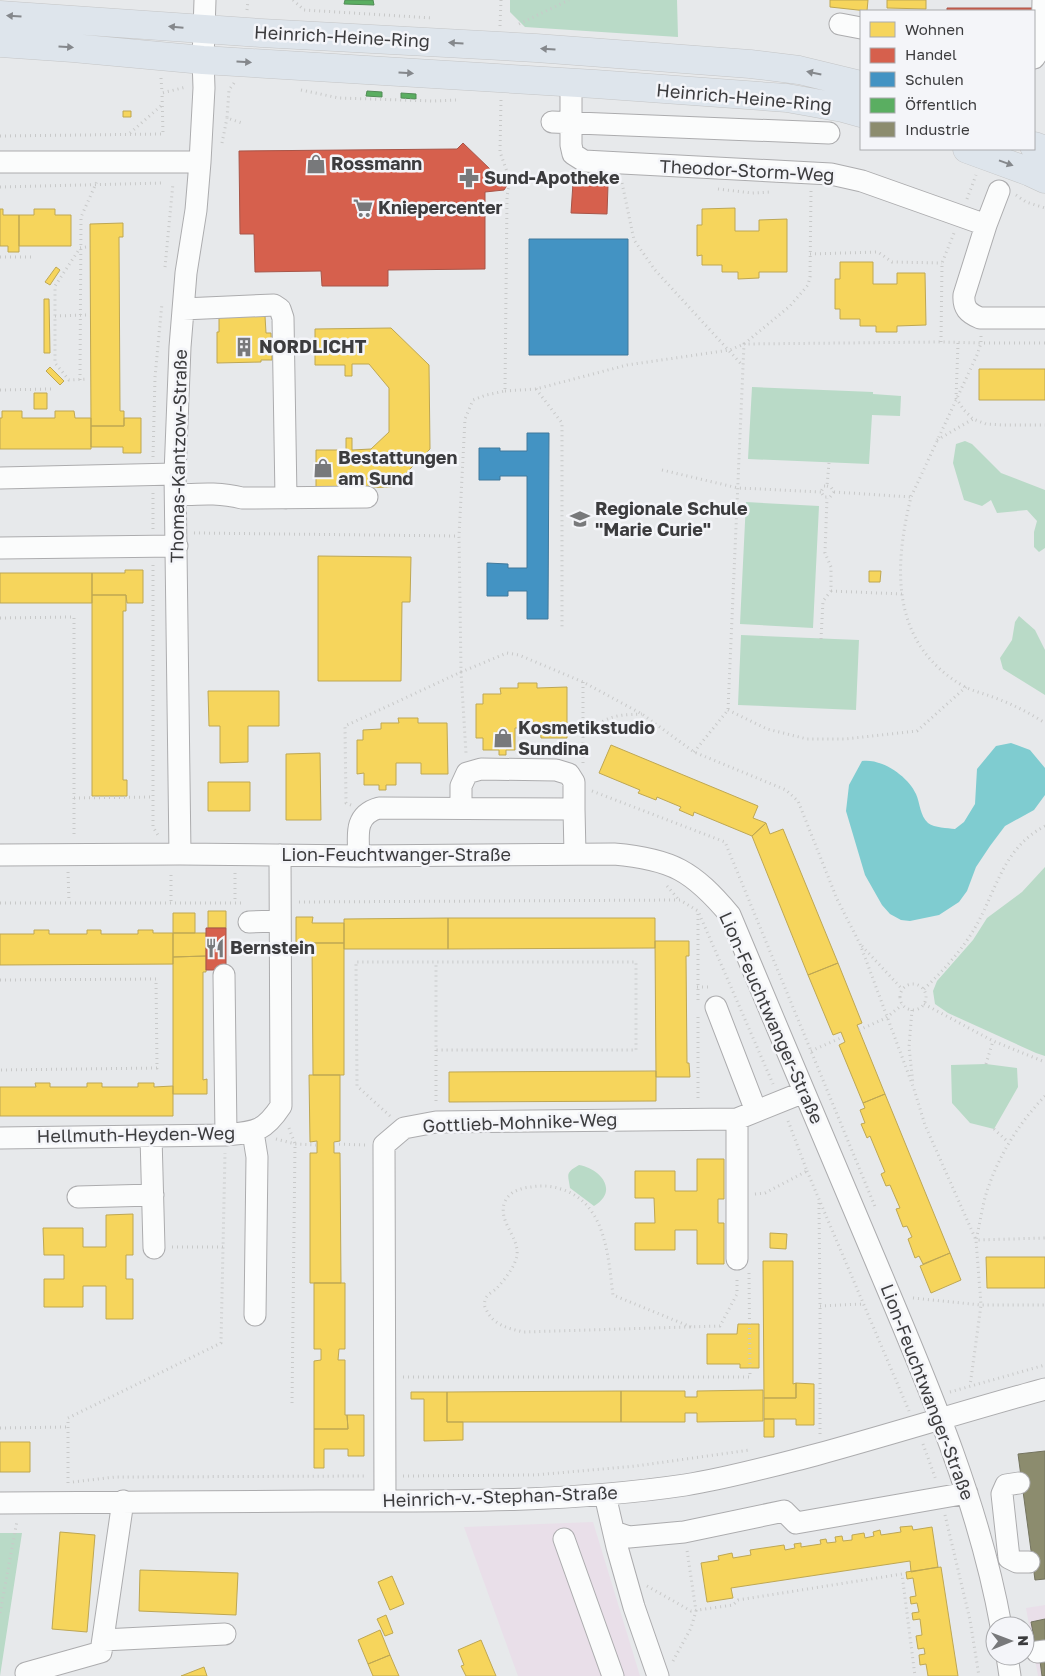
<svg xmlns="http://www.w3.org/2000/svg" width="1045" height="1676" viewBox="0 0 1045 1676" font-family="'Golos Text',sans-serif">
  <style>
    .industrial { fill: #e9dfe9 }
    .green { fill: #b9dac7 }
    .water { fill: #7fccd0 }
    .homes { fill: #f6d55c; stroke: #bea753 }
    .shops { fill: #d6604d; stroke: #a85548 }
    .schools { fill: #4393c3; stroke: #41799b }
    .public { fill: #5aae61; stroke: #518c56 }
    .industry { fill: #8c8c6e; stroke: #747460 }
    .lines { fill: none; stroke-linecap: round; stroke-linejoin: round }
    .minor-casing { stroke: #acacae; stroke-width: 23 }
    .major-casing { stroke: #c4c5c6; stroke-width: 29 }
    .path { stroke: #c8c9c9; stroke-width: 3; stroke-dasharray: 1 4; stroke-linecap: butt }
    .minor { stroke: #fbfcfc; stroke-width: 21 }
    .major { stroke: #dee5ec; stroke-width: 28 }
    .oneway { fill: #85888c }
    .labels { text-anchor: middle; stroke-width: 5; stroke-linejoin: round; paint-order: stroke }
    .street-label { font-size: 18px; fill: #3c3c3e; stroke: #f4f5f9 }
    .poi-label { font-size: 18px; font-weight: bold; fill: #3c3c3e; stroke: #f4f5f9; text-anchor: start }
  </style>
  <rect width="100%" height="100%" fill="#e7e9eb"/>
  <path class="industrial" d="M593 1522 640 1676H518L464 1527Z
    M1045 1605V1676H1038L1026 1608Z"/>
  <path class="green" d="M510 0H677L678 37 525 27 510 12Z
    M752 387 873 392V394L901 396 900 416 872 415 869 464 748 459Z
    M965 441 972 444 1001 473 1045 490V548L1039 552 1034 547V532L1037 521 1027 510 997 513 991 500 982 506 964 500 953 463 956 444Z
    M746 502 819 506 813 628 740 624Z
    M1019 616 1035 630 1045 650V695L1003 669 1000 658 1012 640 1015 622Z
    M741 635 859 640 856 710 738 705Z
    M1045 867V1056L1036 1053 948 1013 935 1004 933 991 937 981 973 940 987 918 1022 892Z
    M986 1064 1017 1068 1018 1087 994 1129 970 1123 952 1103 951 1065Z
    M579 1165C601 1169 619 1191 594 1206L570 1188C568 1174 565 1173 579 1165Z
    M0 1533H22L0 1676Z"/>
  <path class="water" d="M1011 743 1030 750 1045 768V795L1034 810 1005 826 990 846 976 867 967 891 959 902 939 915 910 921 901 920 890 914 882 905 865 875 846 811 849 785 862 761C881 758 908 776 916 794 920 803 920 816 928 823 935 828 947 828 955 829L964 822 975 804 977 769 996 746Z"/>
  <path class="homes" d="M830 0H868L867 11 830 7Z
    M887 0H926V9L887 8Z
    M123 111H131V117H123Z
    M735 208V231H759V220L787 219V272H759V278L738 279V272H722V265H702V255L697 256V225H702V209Z
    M0 209H3V215H19V252H8V246H0Z
    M34 209H55V215H71V246H19V215H34Z
    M123 223V237H119L120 411H124V426H91L90 224Z
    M840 262H873V284H897V273H925L926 325 897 326V332H876V326H860V319H840V309H835V279H840Z
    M56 267 60 270 50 285 45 282Z
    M44 299H49L50 353H44Z
    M265 316 266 333H271L272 360H261V362L217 363V332H219V317Z
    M391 328 429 365 430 449 392 487 316 489V450H346V438H352V450L371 449 389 432V388L369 364H352V376H345V365H315V329Z
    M50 367 64 381 60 385 46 371Z
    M979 369H1045V400H979Z
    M34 393H47V409H34Z
    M2 411H22V418H55V411H74L75 418H91V449H0V418H2Z
    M124 418H141V453H123V447H91V426H124Z
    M318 556 411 557 410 602H402L401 681H318Z
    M125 570H143V603H127L126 595H92V573H125Z
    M869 571H881L880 582H869Z
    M0 573H92V603H0Z
    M92 595H126V611H123V780H127V796H92Z
    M518 683H537V688L567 687V738H541L540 728H515V750H506V755H499V750H483V738H476V704H483V694H501L500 688H518Z
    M208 691H279V726H248V762L220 763V726H209Z
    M398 718H418V723H447L448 774H421V763H396V785H386V790H379V785H364V773L357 774V740H363V730L381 729V723H399Z
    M611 745 758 806 753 818 766 823 752 836 694 812 693 816 679 810 681 807 657 797 656 800 638 793 640 790 599 773Z
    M320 753 321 820H286V754Z
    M208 782H250V811H208Z
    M766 823 770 834 783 829 838 963 808 975 752 836Z
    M208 911H226V928H208Z
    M173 913H195V933H173Z
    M296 917H313L312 923H344V943H312L313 950H296Z
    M448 918V949H344V919Z
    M448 918H655V948L448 949Z
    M34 930H49V934H87V930H101V934H138V930H153V933H173V964L0 965V934H34Z
    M173 933H206V956L173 957Z
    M655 941H689V956H686L687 1063H689L690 1077H656Z
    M312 943H344V1075H313Z
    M206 956V972H203V1080L207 1079V1094H173V957Z
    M838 963 862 1023 857 1025 885 1094 863 1103 839 1045 845 1042 841 1032 833 1035 808 975Z
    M656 1071V1101L449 1102V1072Z
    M309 1075H340V1141L334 1142V1153H340L341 1283H310V1153H317V1141L310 1142Z
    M35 1083H50V1087H87V1083H102V1087H138V1083H154V1087L173 1086V1116H0V1087H36Z
    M885 1094 950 1253 923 1264 919 1256 915 1258 908 1239 912 1237 907 1226 903 1227 896 1209 900 1208 890 1185 886 1186 881 1174 885 1172 870 1136 867 1138 861 1124 865 1123 860 1110 865 1108 863 1103Z
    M697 1159H724V1199H718V1223H724V1264H697V1230H675V1250H635V1223H655L654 1198H635V1171H675V1191H697Z
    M133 1214V1255H126V1279H133V1319H106V1286H83V1307H44V1279H64V1255H44L43 1228H83V1247H106V1215Z
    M770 1233 787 1234 786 1249 770 1248Z
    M950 1253 961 1280 931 1293 920 1266Z
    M986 1257H1045V1288H987Z
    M763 1261H793V1384L796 1383V1398H764Z
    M314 1283H345V1349H339L338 1360H345V1415H347L348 1429H314V1361L321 1360V1349H314Z
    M738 1324H759V1368H740V1364H707V1334H737Z
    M796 1383 814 1384V1425H796V1419H764V1398H796Z
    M763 1390V1421L697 1422V1413H685V1422H621V1391H685V1397H697V1391Z
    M621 1391V1422H447V1392Z
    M411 1392H447V1422H463V1440L424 1441V1399H411Z
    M347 1415H364V1456H348V1449H324V1468H314V1429H348Z
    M764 1419H774V1437H764Z
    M0 1442H30V1472H0Z
    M912 1526 913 1530 932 1527 938 1567 911 1572 910 1561 731 1588 733 1598 707 1602 701 1563 719 1560 718 1556 732 1553 733 1558 751 1555 750 1550 784 1545 785 1550 795 1548 794 1544 801 1543V1547L821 1544 820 1540 826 1539 827 1543 836 1542 835 1537 842 1536 843 1541 852 1540V1535L864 1533 865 1538 874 1536 873 1532 880 1530 881 1535 901 1532 900 1527Z
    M60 1532 95 1535 87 1632 52 1629Z
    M941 1567 958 1676H928L926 1664 920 1665 919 1655 925 1654 924 1648 918 1649 916 1636 922 1635 920 1619 913 1620 912 1613 919 1612 917 1603 911 1604 910 1597 916 1596 913 1578 907 1579 906 1572Z
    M140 1570 238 1573 236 1615 139 1611Z
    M392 1576 404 1604 390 1610 378 1582Z
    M386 1615 393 1633 385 1636 377 1619Z
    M380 1630 390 1655 368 1664 358 1640Z
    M481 1640 496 1676H466L461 1666 464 1665 458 1650Z
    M390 1655 399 1676H373L368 1664Z
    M204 1667 207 1676H181Z"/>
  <path class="shops" d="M947 8H1035L1034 11H947Z
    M463 143 491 170 487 174H501L505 175 508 179V184L504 190 485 192V269L388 270V286H322L321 271 255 272 254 234H240L239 151 457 149Z
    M573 183 608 185 607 214 571 213Z
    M206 928H226V970H206Z"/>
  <path class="schools" d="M529 239H628V355H529Z
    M527 433H549L548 619H527V591H508V596H487V563L508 564V568H527V476H500V480H479V448H500V451H527Z"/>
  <path class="public" d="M345 0H373L374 5 344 4Z
    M367 91 382 92V97L366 96Z
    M401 93 416 94V99L401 98Z"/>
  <path class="industry" d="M1045 1451V1579L1035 1580 1018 1454Z
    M1045 1619V1641L1035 1643 1031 1622Z
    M1045 1660V1676H1042L1040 1661Z"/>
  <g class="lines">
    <defs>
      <path id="minor" d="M840 24 861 28
        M1034 58 1042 46 1043 0
        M571 83V145L573 154 584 161 831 174 862 181 986 225
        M552 122 829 133
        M0 162H200
        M999 191 986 225 964 295C963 308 968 313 980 318H1045
        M183 309 274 305 280 309 283 318 286 498
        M0 478 175 474
        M176 495C199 494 220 492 242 498L367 497
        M0 548 177 546
        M461 808V786L467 773 481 769 556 770 569 774 574 782V809
        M180 854 175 474 180 347 186 273 196 210 200 162 204 88 203 60 205 0
        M0 855 180 854 359 856 614 854C672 859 693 871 730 915 778 1029 825 1143 874 1257 924 1376 978 1498 1001 1626
        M359 856C358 835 354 815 379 808L574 809 575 854
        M249 922 280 921
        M224 975 226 1135
        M716 1007 756 1111
        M737 1119V1259
        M253 1132 257 1157 255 1315
        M151 1136 154 1248
        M0 1138 226 1135C255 1132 264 1132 281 1106L280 855
        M78 1197 153 1195
        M1019 1483 1006 1485 1002 1494 1009 1558 1017 1562H1029
        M605 1495 617 1547 634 1607 658 1676
        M385 1501 384 1145 404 1128 436 1122 737 1119 804 1092
        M0 1503C106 1503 213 1501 319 1501 442 1501 564 1503 685 1485 729 1478 772 1466 815 1455 892 1434 968 1410 1045 1389
        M614 1532 629 1537 684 1532 784 1511 796 1523 967 1493
        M564 1539 613 1676
        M103 1640 225 1634
        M1037 1652 1045 1651
        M1007 1656 1010 1676
        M26 1673 101 1652 123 1501"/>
      <path id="major" d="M0 15 261 33 536 48 750 64 799 70 861 85
        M0 43 73 48 203 60 595 84 787 98 843 108 861 113
        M1034 146 1045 150
        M967 149 1030 172 1045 179"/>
    </defs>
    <use href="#minor" class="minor-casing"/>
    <use href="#major" class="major-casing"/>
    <path class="path" d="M293 0 304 10 433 18
      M247 10 248 0
      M519 24 569 0
      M500 26 501 0
      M161 78 162 93
      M234 83 229 90 227 118 242 123
      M301 90 339 98 433 101 456 100
      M501 100 500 152 510 180 507 196 505 391 486 395 473 400 465 419 459 536 461 672 507 653 519 655 583 682 642 714 694 752 786 790 798 801 837 899 860 944 914 1089 925 1125 976 1240 981 1305 970 1386
      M130 133 162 105
      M0 136 163 134 162 93 186 87
      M222 143 227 118
      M510 180 584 182
      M622 183 634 240 655 270 743 366
      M0 187 162 183
      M718 189 752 193 771 192
      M1016 195 1026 202 1045 208
      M967 199 976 175
      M86 247 80 248 55 286V363L69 380 87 379
      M810 254 878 252 892 262 942 263
      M0 257H32
      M165 267 173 183
      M55 316 86 315
      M981 336V343H1045
      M941 342 942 263 954 233
      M958 343 956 398 964 410 973 419 986 424 1002 425H1045
      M80 380 81 217 98 179
      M536 389 562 423V628
      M0 390 51 389
      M505 391 536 389 627 365 730 350 744 344 790 306 808 285 810 277 811 191
      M937 440 973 419
      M153 457 155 377 162 303
      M662 470 738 488 821 492
      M827 486 831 487 834 492 830 497H824L821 492 824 486H827L829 463
      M834 492 911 497
      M153 529V493
      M194 533 459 536
      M153 565V827L158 835
      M831 591 902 594
      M0 618 74 617V835
      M821 639 823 601 831 591V567L825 553 827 498
      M583 682V763
      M728 710 767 729 807 739H845L917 731 966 687
      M583 737C606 716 612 715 642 714
      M694 752 728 710 744 344 941 342 981 343 977 355 911 497C893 570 891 645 965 687 973 691 982 693 990 696 1010 703 1028 712 1045 723
      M592 791 725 842 876 1209
      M74 798 154 797
      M351 805 346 803 345 726 461 672 466 753
      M68 872 69 902
      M235 873V903
      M667 886 679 900
      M171 901V873
      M299 902 680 900 698 911 773 1084
      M0 903H245
      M862 946 902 989
      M0 980 156 979 157 1068 0 1070
      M900 997a13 13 0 1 1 26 0a13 13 0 1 1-26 0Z
      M697 987H712
      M924 989C943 971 963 949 976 926 997 889 1003 848 1045 826
      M698 1000V914
      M924 1004 993 1041 1045 1062
      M912 1010 909 1047 913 1084
      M698 1017V1100
      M859 1030 886 1018 902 1005
      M436 1050V1104
      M811 1051 843 1037
      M986 1064 993 1041
      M1045 1096C1019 1123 999 1155 987 1191 982 1206 980 1224 976 1240L1045 1238
      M390 1116 357 1086 356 962H636V1050H436V962
      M289 1128 295 1144 292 1404
      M994 1129 1008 1142
      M276 1139 295 1144 317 1145
      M334 1144 366 1145
      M807 1171 909 1411
      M755 1194 765 1193 807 1171 787 1118
      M819 1203 820 1306V1435
      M172 1247H224
      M913 1298 981 1305H1045
      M820 1306 863 1304
      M691 1327 613 1295C608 1256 606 1203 561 1189 552 1186 541 1185 531 1187 520 1188 508 1192 504 1204 499 1223 519 1237 517 1255 515 1267 505 1279 497 1288 494 1291 488 1294 486 1298 484 1302 484 1306 486 1309 493 1325 507 1328 523 1332L720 1326 737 1294V1278
      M403 1377H750L749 1272
      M950 1392 1045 1365
      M0 1428 68 1427
      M923 1444 936 1480
      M403 1476 535 1475 636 1466 750 1450
      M73 1482 115 1477 366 1476
      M68 1483V1418L221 1343 225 1153
      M945 1515 970 1620 979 1676
      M647 1586 691 1611 733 1605 738 1600 902 1574 915 1676
      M0 1613 17 1521
      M673 1661 691 1628 696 1611 687 1550"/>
    <use href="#minor" class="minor"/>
    <use href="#major" class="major"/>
  </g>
  <defs><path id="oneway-solid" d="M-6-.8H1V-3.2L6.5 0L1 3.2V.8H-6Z" transform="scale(1.25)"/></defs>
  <g class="oneway">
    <use href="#oneway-solid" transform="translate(14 16) rotate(-176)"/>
    <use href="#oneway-solid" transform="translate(176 27) rotate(-175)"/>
    <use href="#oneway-solid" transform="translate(456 43) rotate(-177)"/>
    <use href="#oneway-solid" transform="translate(66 47) rotate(4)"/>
    <use href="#oneway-solid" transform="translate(548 49) rotate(-176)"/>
    <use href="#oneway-solid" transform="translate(244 62) rotate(3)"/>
    <use href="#oneway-solid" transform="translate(406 73) rotate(4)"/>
    <use href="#oneway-solid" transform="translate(814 73) rotate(-168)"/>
    <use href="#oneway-solid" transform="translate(1006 163) rotate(20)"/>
  </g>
  <defs>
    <symbol id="shop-bare" viewBox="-9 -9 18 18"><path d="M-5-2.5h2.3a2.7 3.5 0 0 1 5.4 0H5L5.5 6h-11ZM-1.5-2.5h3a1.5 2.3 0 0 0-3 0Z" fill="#78797b" stroke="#f4f5f9" stroke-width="2.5" paint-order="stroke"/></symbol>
    <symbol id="pharmacy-bare" viewBox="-9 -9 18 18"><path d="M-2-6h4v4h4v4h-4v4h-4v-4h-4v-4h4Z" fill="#78797b" stroke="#f4f5f9" stroke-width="2.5" paint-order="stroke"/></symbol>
    <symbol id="supermarket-bare" viewBox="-9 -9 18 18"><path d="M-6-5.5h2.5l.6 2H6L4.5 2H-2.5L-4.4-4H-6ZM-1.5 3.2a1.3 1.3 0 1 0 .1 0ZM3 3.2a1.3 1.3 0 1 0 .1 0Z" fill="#78797b" stroke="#f4f5f9" stroke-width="2.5" paint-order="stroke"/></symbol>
    <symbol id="building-bare" viewBox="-9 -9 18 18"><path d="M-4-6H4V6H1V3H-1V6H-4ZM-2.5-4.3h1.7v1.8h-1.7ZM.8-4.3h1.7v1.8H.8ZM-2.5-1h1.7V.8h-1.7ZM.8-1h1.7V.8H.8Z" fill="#78797b" stroke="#f4f5f9" stroke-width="2.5" paint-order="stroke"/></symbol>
    <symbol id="school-bare" viewBox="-9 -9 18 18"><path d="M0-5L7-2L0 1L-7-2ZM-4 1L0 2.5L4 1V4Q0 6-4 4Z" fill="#78797b" stroke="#f4f5f9" stroke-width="2.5" paint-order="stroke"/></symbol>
    <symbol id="restaurant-bare" viewBox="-9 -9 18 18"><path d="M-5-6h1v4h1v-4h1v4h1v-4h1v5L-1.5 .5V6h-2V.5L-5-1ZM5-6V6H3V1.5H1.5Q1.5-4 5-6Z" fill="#78797b" stroke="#f4f5f9" stroke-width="2.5" paint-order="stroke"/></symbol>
  </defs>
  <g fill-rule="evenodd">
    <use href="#shop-bare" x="302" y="150" width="28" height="28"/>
    <use href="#pharmacy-bare" x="455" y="164" width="28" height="28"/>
    <use href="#supermarket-bare" x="349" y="194" width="28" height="28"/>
    <use href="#building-bare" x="230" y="333" width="28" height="28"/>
    <use href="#shop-bare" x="309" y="454" width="28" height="28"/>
    <use href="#school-bare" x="566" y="505" width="28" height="28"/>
    <use href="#shop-bare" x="489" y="724" width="28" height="28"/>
    <use href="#restaurant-bare" x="201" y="934" width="28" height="28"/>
  </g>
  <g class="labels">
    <g class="street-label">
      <text transform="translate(342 37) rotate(3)" y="6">Heinrich-Heine-Ring</text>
      <text transform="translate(744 98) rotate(5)" y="6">Heinrich-Heine-Ring</text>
      <text transform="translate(747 171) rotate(3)" y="6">Theodor-Storm-Weg</text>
      <text transform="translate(179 456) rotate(-89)" y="6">Thomas-Kantzow-Straße</text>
      <text x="396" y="861">Lion-Feuchtwanger-Straße</text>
      <text transform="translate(771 1018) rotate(66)" y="6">Lion-Feuchtwanger-Straße</text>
      <text transform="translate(520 1123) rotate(-2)" y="6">Gottlieb-Mohnike-Weg</text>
      <text transform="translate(136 1135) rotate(-1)" y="6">Hellmuth-Heyden-Weg</text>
      <text transform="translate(927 1392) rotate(69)" y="6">Lion-Feuchtwanger-Straße</text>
      <text transform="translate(500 1497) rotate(-2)" y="6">Heinrich-v.-Stephan-Straße</text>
    </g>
    <g class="poi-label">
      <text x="331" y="170">Rossmann</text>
      <text x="484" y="184">Sund-Apotheke</text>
      <text x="378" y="214">Kniepercenter</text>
      <text x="259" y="353">NORDLICHT</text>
      <text x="338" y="464">Bestattungen<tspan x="338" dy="21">am Sund</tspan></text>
      <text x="595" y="515">Regionale Schule<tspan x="595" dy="21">"Marie Curie"</tspan></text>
      <text x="518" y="734">Kosmetikstudio<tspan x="518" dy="21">Sundina</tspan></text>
      <text x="230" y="954">Bernstein</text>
    </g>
  </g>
  <rect x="860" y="10" width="175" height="140" fill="#f4f5f9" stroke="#aaabae"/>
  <rect x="870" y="22" width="25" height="15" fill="#f6d55c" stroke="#aaabae"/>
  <text x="905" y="35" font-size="15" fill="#3c3c3e">Wohnen</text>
  <rect x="870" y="48" width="25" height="15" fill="#d6604d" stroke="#aaabae"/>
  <text x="905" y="60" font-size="15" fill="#3c3c3e">Handel</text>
  <rect x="870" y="72" width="25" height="15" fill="#4393c3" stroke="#aaabae"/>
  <text x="905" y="85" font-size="15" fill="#3c3c3e">Schulen</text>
  <rect x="870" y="98" width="25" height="15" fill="#5aae61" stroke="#aaabae"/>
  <text x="905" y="110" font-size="15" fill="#3c3c3e">Öffentlich</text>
  <rect x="870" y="122" width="25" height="15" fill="#8c8c6e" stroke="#aaabae"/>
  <text x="905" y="135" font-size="15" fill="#3c3c3e">Industrie</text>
  <g transform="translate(1010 1641) rotate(89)"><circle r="24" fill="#f4f5f9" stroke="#aaabae"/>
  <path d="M0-4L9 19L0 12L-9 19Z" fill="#78797b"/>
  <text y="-8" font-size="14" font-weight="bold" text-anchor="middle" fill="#3c3c3e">N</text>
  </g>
</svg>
